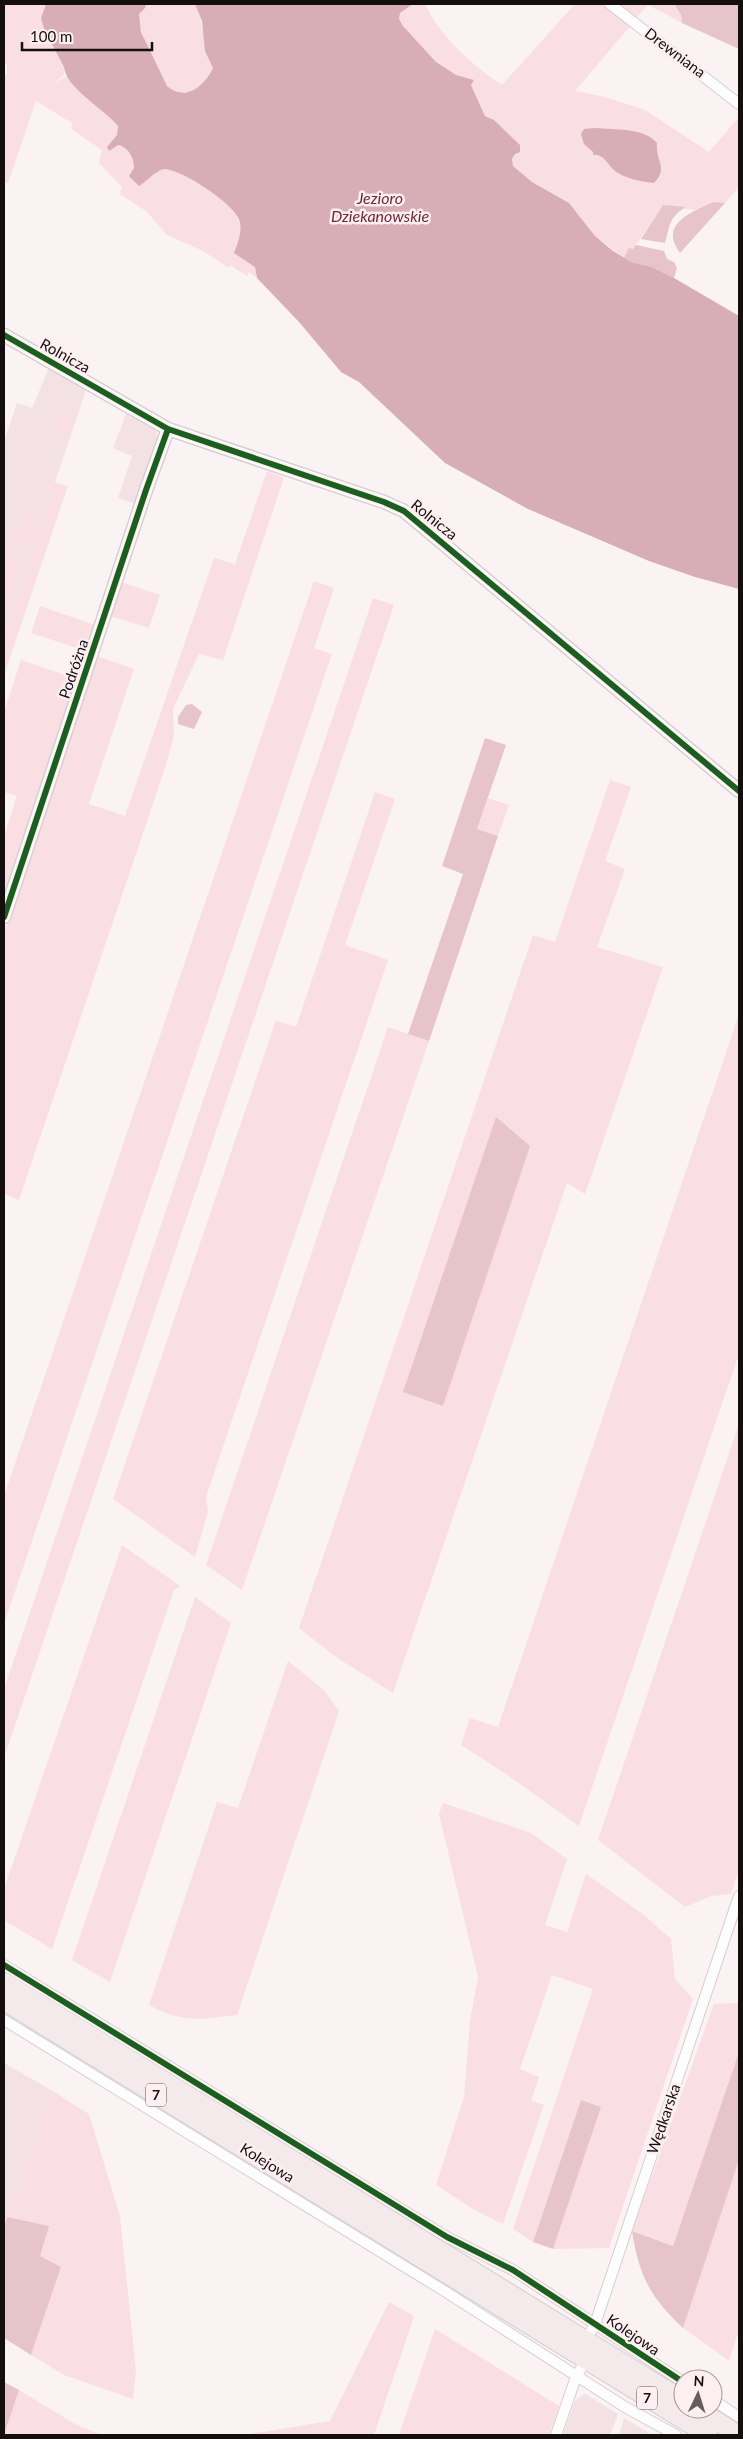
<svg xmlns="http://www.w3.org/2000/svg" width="743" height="2439" viewBox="0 0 743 2439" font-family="Lato,sans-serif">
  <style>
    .built { fill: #f3e1e4 }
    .green { fill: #f9dfe3 }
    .forest { fill: #e6c4c9 }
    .water { fill: #d7aeb5 }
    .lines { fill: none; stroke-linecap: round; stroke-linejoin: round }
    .minor-casing { stroke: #d6cecf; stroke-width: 12 }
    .tertiary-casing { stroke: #d6cecf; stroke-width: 15 }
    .trunk-casing { stroke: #d3cfd0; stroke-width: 20 }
    .minor { stroke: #fefdfd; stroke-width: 10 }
    .tertiary { stroke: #fefdfd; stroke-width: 12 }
    .trunk { stroke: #f4eaec; stroke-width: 18 }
    .cycleway-casing { stroke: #fdeff1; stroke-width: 9 }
    .cycleway { stroke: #1b5e20; stroke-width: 6 }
    .labels { text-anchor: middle; stroke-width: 5; stroke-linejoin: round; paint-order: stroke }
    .shield { fill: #fdeff1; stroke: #5b5253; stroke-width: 1 }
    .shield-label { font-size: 14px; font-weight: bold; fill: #150e0f }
    .street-label { font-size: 15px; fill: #150e0f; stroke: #fdeff1 }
    .water-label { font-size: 16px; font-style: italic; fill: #6d293a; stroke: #fdeff1 }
  </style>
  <rect width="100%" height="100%" fill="#faf2f3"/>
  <path class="built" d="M49 368 86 390 4 633V442L17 403 32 408Z
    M126 414 156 431 158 440 136 504 118 498 132 456 113 448Z
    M4 2063 51 2090 7 2217H4Z
    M585 2394 618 2414 610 2435H563L575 2401Z
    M624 2418 652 2435H619Z"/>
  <path class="green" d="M4 4H46L41 18 44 29 64 67V74L54 85 66 76 118 126 117 135 107 147 109 150 118 145C128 147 134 157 134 168L152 177C156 174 160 169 165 169 184 171 231 202 239 219 243 230 238 242 234 253L255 267 257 278 249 272 247 276 230 265 229 268 203 251 167 235 147 212 120 194 122 187 99 163 102 150 71 129 72 123 36 101 8 183 4 182V74L7 75V64L4 62Z
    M146 4H195L197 7 213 68 200 86 190 93 174 92C159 80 138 33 139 13L145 8Z
    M413 4H425C441 38 471 64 502 85L575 4H605L632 24 575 91 602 96 645 110 709 152 739 117V187L725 203 713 202 694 210 663 205 633 249 629 248 624 258 595 236 569 203 532 182 513 166 512 159 520 145 494 120 485 116 471 85 472 79C442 80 421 45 403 26L399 19 400 13Z
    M613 4H674L681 15 682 23 648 5 634 20Z
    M55 411 71 418 66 435 49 429Z
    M267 471 284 478 223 660 199 654 173 709 174 735 167 762 19 1200 4 1194V932L97 656 134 669 89 804 125 816 214 558 235 564Z
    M54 482 68 486 4 675V633Z
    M24 511 40 516 29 551 13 545Z
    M4 554 23 560 4 618Z
    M314 581 334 588 314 648 332 654 4 1624V1496Z
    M121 582 160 595 149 628 110 616Z
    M373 598 394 605 4 1758V1689Z
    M40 606 95 625 86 651 31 633Z
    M21 660 77 679 4 897V836L17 796 4 792V712Z
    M610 780 631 787 605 861 625 869 597 947 663 967 585 1194 567 1183 393 1693 336 1657 299 1628 533 935 555 942Z
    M375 792 395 799 345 945 388 960 206 1497 208 1512 195 1557 113 1499 276 1020 296 1027Z
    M488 798 509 805 498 836 477 829Z
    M739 1014V1354L579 1826 506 1774 461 1745 470 1718 498 1727Z
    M388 1027 429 1041 242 1590 206 1565Z
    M739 1424V1870L731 1894 711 1896 685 1907 598 1840Z
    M122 1545 180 1586 174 1590 52 1949 4 1920V1889Z
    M195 1597 231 1623 110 1982 72 1960Z
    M288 1661 324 1690 339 1711 237 2015C199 2019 185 2024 149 2005L217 1802 238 1808Z
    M443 1803 531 1833 567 1859 545 1925 567 1932 586 1874 644 1915 671 1939 675 1979 693 1999 609 2248 553 2249 601 2107 581 2100 533 2242 513 2229 593 1989 552 1975 520 2069 539 2077 531 2101 544 2105 503 2224 473 2209 436 2185 464 2097 470 2021 478 1977 439 1814Z
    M739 2003V2052L673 2246 632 2231 714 2004Z
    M51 2090 89 2114 120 2216 136 2371 133 2399 64 2375 31 2355 61 2267 40 2256 7 2218 4 2227V2217H7Z
    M739 2160V2330L729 2361 683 2328Z
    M389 2302 414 2316 374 2435H243L330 2421Z
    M435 2329 559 2406 549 2435H399Z
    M19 2390 77 2425 102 2435H4Z"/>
  <path class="forest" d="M674 4H739V49L682 23 681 15Z
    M713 202 725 203 680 253C658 224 692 212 713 202Z
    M663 205 686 207C669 217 670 225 665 243L641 239Z
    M636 245 664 251 667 259 674 262 677 268 674 278 652 267 631 262 624 258 629 248 633 249Z
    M192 704 202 712 194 729 178 724V717L186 705Z
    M485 738 506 745 477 829 498 836 429 1041 408 1034 463 874 442 866Z
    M496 1117 530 1146 443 1406 403 1392Z
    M739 2052V2160L683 2328C650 2297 639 2276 632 2231L673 2246Z
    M581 2100 601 2107 553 2249 533 2242Z
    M7 2217 49 2226 40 2256 61 2267 31 2355 4 2338V2227Z
    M4 2382 19 2390 4 2435Z"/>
  <path class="water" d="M46 4H146L145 8 139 14 141 32 167 86C186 102 203 87 213 68L205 51 202 21 195 4H413L400 13 399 19 403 26 436 62 456 75 474 80 471 85 485 116 494 120 520 145V152L515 154 512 159 513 166 532 182 569 203 595 236 613 251 631 262 652 267 674 278 739 316V589L695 577 649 561 528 509 445 463 359 382 341 372 299 322 257 278 255 267 234 253C238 242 243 230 239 219 231 202 184 171 165 169 158 169 146 182 139 186L129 176 134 168C134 157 128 147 118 145L109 151 107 147 117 135 118 126C105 110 65 87 64 67L44 29 41 18Z
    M595 128C615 130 643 127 657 143 655 160 669 168 654 183 643 182 622 178 614 170 608 165 603 153 593 155V152L584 144 581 134 584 129Z"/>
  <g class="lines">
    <defs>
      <path id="minor" d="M610 4 739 104
        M4 1965 447 2237 513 2270 683 2382
        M4 2020 446 2292 625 2407 676 2435
        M586 2340 595 2324 739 1896
        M713 2400 739 2417
        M556 2435 576 2377 586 2360"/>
      <path id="tertiary" d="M4 335 168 429 384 502 404 511 739 791
        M4 917 146 490 168 429"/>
      <path id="trunk" d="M4 1982 683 2400
        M4 2001 708 2435
        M697 2409 739 2435"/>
    </defs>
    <use href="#minor" class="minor-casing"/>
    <use href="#tertiary" class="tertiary-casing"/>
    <use href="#trunk" class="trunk-casing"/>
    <use href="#minor" class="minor"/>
    <use href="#tertiary" class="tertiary"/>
    <use href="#trunk" class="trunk"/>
    <defs>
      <path id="cycleway" d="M4 335 168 429 384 502 404 511 739 791
        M4 917 146 490 168 429
        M4 1965 447 2237 513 2270 683 2382"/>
    </defs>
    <use href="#cycleway" class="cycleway-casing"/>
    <use href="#cycleway" class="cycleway"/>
  </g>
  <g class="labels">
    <g class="shield">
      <rect x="146" y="2083.5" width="20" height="23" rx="4"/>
      <rect x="637" y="2386.5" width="20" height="23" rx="4"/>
    </g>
    <g class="shield-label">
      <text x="156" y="2100">7</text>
      <text x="647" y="2403">7</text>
    </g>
    <g class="street-label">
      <text transform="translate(675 53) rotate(37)" y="5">Drewniana</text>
      <text transform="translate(65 356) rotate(29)" y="5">Rolnicza</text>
      <text transform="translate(434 520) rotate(39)" y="5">Rolnicza</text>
      <text transform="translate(74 669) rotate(-71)" y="5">Podróżna</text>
      <text transform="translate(664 2119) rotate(-71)" y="5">Wędkarska</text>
      <text transform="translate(267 2163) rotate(32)" y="5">Kolejowa</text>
      <text transform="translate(633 2335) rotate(34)" y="5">Kolejowa</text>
    </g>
    <g class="water-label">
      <text x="380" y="204">Jezioro<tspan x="380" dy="18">Dziekanowskie</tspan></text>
    </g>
  </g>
  <rect width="743" height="2439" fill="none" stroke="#150e0f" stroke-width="10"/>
  <g transform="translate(698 2394) rotate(4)"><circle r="24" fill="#fdeff1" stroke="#a09597"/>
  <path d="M0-4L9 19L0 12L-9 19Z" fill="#655e5f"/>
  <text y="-8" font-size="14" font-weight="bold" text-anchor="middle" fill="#150e0f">N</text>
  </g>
  <path d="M22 42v8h130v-8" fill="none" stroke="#150e0f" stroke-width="2.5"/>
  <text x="30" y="42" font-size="15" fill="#150e0f" stroke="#fdeff1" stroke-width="4" paint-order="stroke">100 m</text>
</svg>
